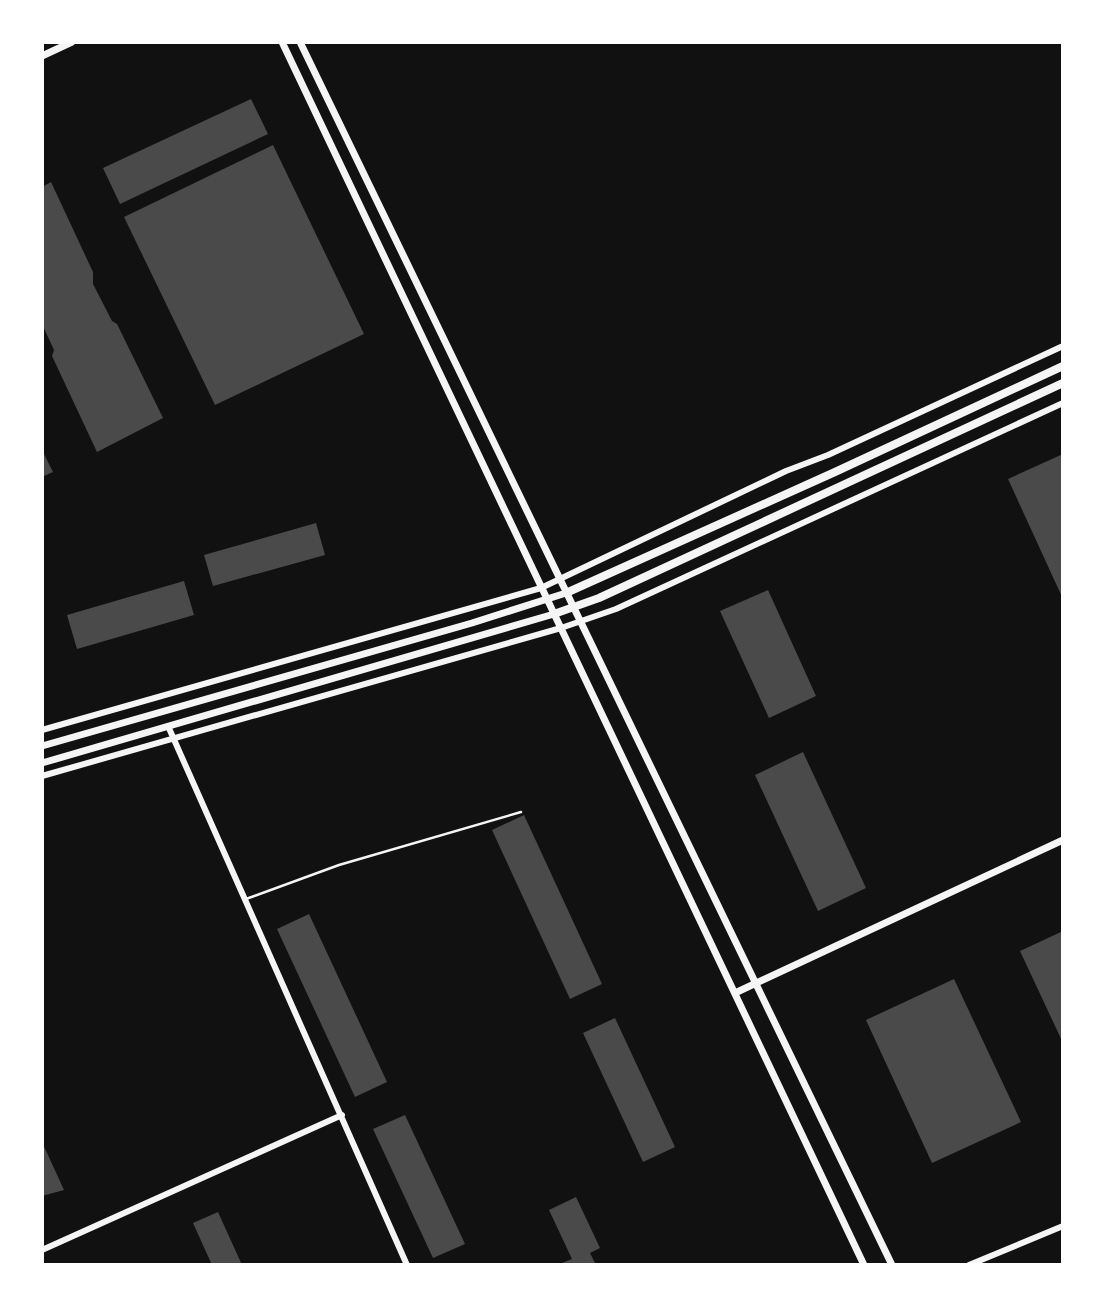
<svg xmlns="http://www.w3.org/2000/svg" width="1105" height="1307" viewBox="0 0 1105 1307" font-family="Bitter,serif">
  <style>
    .building { fill: #4a4a4a }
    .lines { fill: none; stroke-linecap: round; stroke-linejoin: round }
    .service { stroke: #f5f5f5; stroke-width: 2.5 }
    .minor { stroke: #f5f5f5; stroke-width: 6 }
    .tertiary { stroke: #f5f5f5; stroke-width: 7 }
    .secondary { stroke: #f5f5f5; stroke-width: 8 }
  </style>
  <rect width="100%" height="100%" fill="#111"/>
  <path class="building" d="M251 99 268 134 120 204 103 168Z
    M273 145 364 334 215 405 124 217Z
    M51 182 93 272V284L112 321 117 324 163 418 97 452 52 356 54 350 42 324V187Z
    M42 450 53 472 42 477Z
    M1063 454V599L1008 479Z
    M316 523 325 555 213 586 204 555Z
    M184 581 194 615 77 649 67 615Z
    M768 590 816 696 769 718 720 611Z
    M803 752 866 888 818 911 755 775Z
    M524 815 602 984 570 999 492 830Z
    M309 914 387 1082 355 1097 277 929Z
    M1063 931V1043L1020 951Z
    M954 979 1021 1122 932 1163 866 1020Z
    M615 1018 675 1147 643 1162 583 1033Z
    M405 1115 465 1244 433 1258 373 1129Z
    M42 1142 64 1190 42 1196Z
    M576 1197 600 1248 590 1253 596 1265H563L562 1263 572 1259 549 1210Z
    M218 1212 242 1265H212L193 1223Z"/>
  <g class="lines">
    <path class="service" d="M246 899 339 865 521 812"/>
    <path class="minor" d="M168 726 407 1265
      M42 730 541 588 786 471 828 455 1063 346
      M42 776 561 628 616 609 1063 403
      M42 1250 342 1115
      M969 1265 1063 1226"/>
    <path class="tertiary" d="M282 42 864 1265
      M300 42 892 1265
      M42 56 72 42
      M42 746 472 623 566 593
      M42 763 554 614
      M735 993 1063 840"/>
    <path class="secondary" d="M566 593 835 472 1063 366
      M554 614 599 598 1063 383"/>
  </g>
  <rect width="1105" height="1307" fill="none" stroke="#ffffff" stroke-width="88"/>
</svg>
